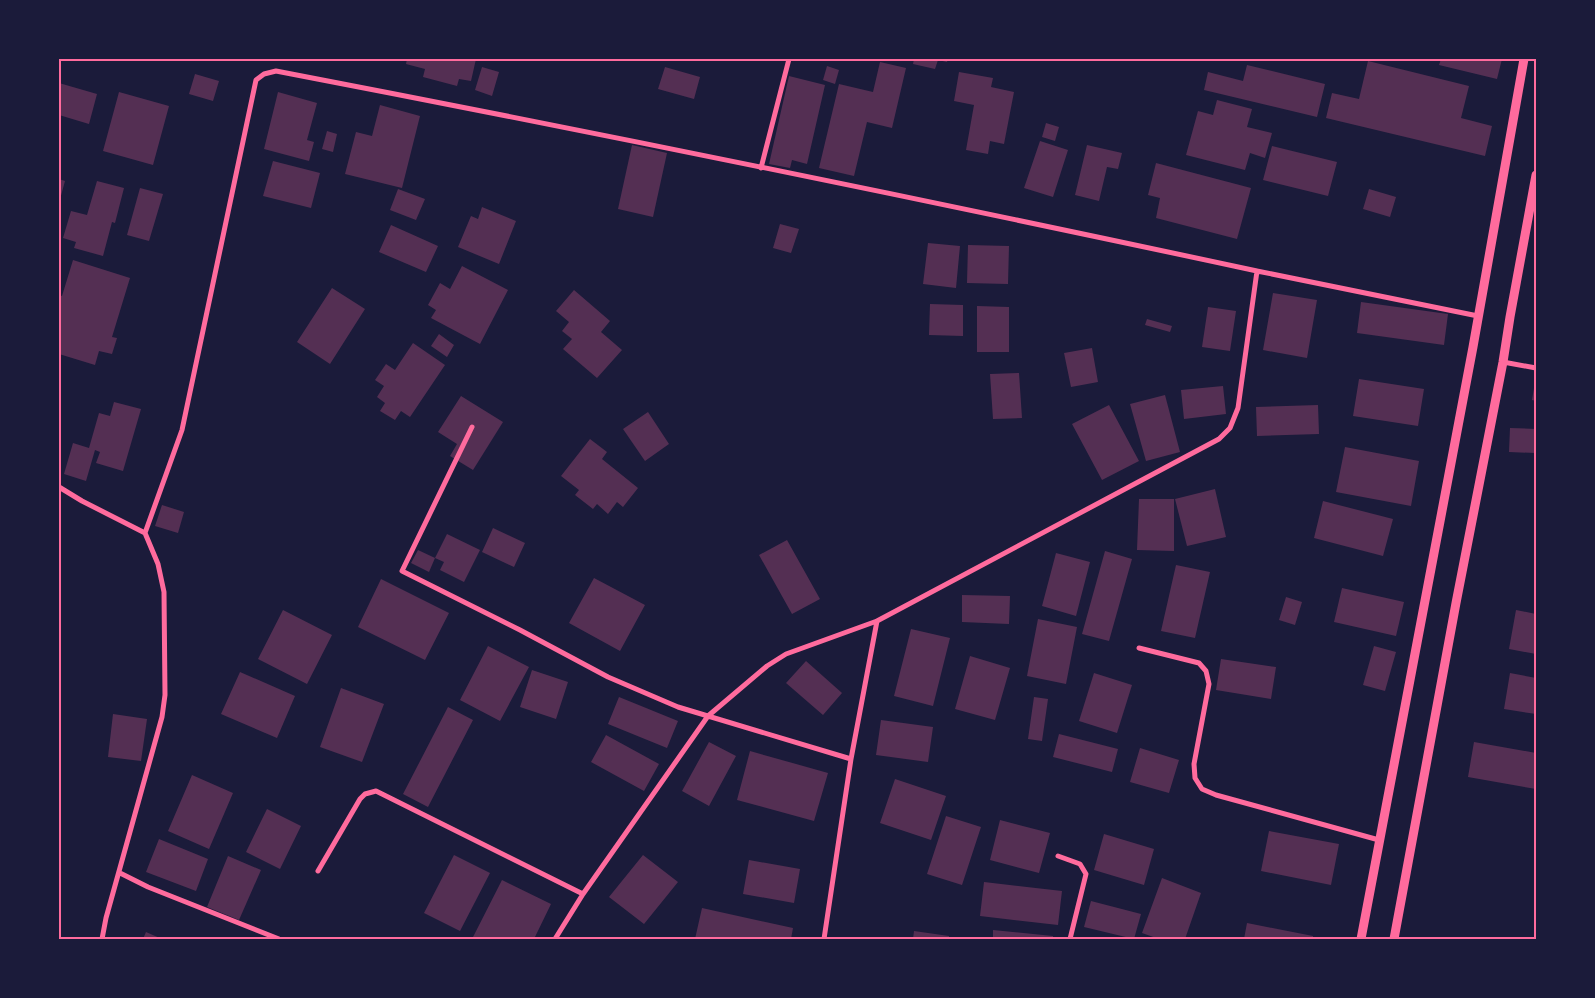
<svg xmlns="http://www.w3.org/2000/svg" width="1595" height="998" viewBox="0 0 1595 998" font-family="'Noto Serif',serif">
  <style>
    .building { fill: #542f53 }
    .lines { fill: none; stroke-linecap: round; stroke-linejoin: round }
    .minor { stroke: #ff6b9d; stroke-width: 5 }
    .tertiary { stroke: #ff6b9d; stroke-width: 9 }
    .neatline { fill: none; stroke: #ff6b9d; stroke-width: 2 }
  </style>
  <rect width="100%" height="100%" fill="#1b1b3a"/>
  <path class="building" d="M407 59H476L471 81 459 79 457 86 423 77 425 69 406 64Z
    M914 59H948L947 62 938 60 935 69 913 64Z
    M1441 59H1502L1497 79 1439 65Z
    M1368 61 1469 86 1461 118 1492 126 1485 156 1326 118 1332 93 1359 99Z
    M880 62 906 68 892 128 867 122 854 176 819 168 839 84 873 92Z
    M1247 65 1325 84 1317 117 1204 90 1208 72 1243 81Z
    M827 66 839 70 835 84 823 80Z
    M482 67 499 72 492 96 475 90Z
    M665 67 700 77 694 99 658 89Z
    M959 72 993 78 991 87 1014 92 1004 144 990 141 988 154 966 150 974 105 954 101Z
    M195 74 219 81 213 101 189 94Z
    M789 76 825 85 807 164 792 160 790 168 769 164Z
    M59 83 97 94 89 124 59 115Z
    M119 92 169 106 153 165 103 151Z
    M278 92 317 103 307 140 314 142 309 161 264 149Z
    M1217 100 1252 109 1247 127 1272 133 1265 158 1250 153 1245 170 1186 155 1198 111 1213 115Z
    M380 105 420 116 402 188 345 174 356 132 372 136Z
    M1046 123 1059 127 1055 141 1042 137Z
    M327 131 337 134 333 152 322 149Z
    M1040 141 1068 150 1053 197 1024 188Z
    M632 145 667 153 653 217 618 209Z
    M1087 145 1122 153 1118 169 1107 167 1099 201 1075 195Z
    M1272 146 1337 162 1328 196 1263 180Z
    M273 161 320 173 311 208 263 196Z
    M1156 163 1251 188 1237 239 1156 218 1160 198 1148 195Z
    M59 179 65 181 59 203Z
    M97 181 124 188 115 223 112 222 103 256 74 248 76 242 63 238 71 211 87 215Z
    M140 188 163 194 149 241 127 235Z
    M398 189 425 199 416 220 390 210Z
    M1369 189 1396 197 1390 217 1363 209Z
    M482 207 516 221 499 264 458 247 471 216 478 219Z
    M780 224 799 229 791 253 773 248Z
    M391 225 438 246 426 272 379 252Z
    M928 243 960 246 956 288 923 284Z
    M968 245 1009 246 1008 284 967 283Z
    M73 260 130 278 112 337 117 338 112 354 99 351 95 365 59 354V295L62 296Z
    M462 266 508 290 480 344 431 318 436 310 428 305 440 283 450 289Z
    M332 288 365 309 330 364 297 342Z
    M574 290 610 321 601 332 622 350 597 378 563 349 572 339 562 331 569 322 556 311Z
    M1273 293 1317 300 1307 358 1263 350Z
    M1361 302 1448 314 1444 345 1357 333Z
    M930 304 963 305V336L929 335Z
    M977 306 1009 307V352H977Z
    M1208 307 1236 311 1230 351 1202 347Z
    M1147 319 1172 326 1170 332 1145 325Z
    M439 334 454 345 447 357 431 346Z
    M413 343 445 365 410 417 401 411 395 420 380 411 385 403 377 397 384 386 375 380 386 364 395 370Z
    M1092 348 1098 382 1071 387 1064 353Z
    M1019 373 1022 418 993 419 990 374Z
    M1359 379 1424 389 1418 426 1353 416Z
    M1223 386 1226 414 1184 419 1181 390Z
    M1534 388H1536V401L1532 400Z
    M1165 395 1180 452 1146 461 1130 404Z
    M461 396 503 422 473 470 450 456 457 444 438 432Z
    M114 402 141 409 123 471 96 463 100 452 95 450 86 481 64 474 73 443 89 448 99 413 110 416Z
    M1109 405 1139 461 1102 480 1072 424Z
    M1318 405 1319 434 1257 436 1256 407Z
    M648 412 669 444 645 461 623 429Z
    M1510 428 1536 429 1535 453 1509 452Z
    M590 439 607 452 602 459 638 488 623 507 617 502 608 514 597 504 593 509 575 495 579 490 561 476Z
    M1345 447 1419 461 1411 506 1336 492Z
    M1215 489 1226 537 1187 546 1175 499Z
    M1139 499H1174V551L1137 550Z
    M1323 501 1393 519 1383 556 1314 538Z
    M162 505 184 512 178 533 155 526Z
    M493 528 525 543 514 567 482 552Z
    M447 534 480 550 464 582 440 570 444 562 435 558Z
    M787 540 820 599 792 614 759 555Z
    M418 550 435 558 429 572 411 563Z
    M1105 551 1132 559 1109 641 1082 634Z
    M1056 553 1090 562 1076 616 1042 606Z
    M1176 565 1210 572 1195 638 1161 631Z
    M594 578 645 605 620 651 569 623Z
    M381 579 449 613 425 660 358 627Z
    M1342 588 1404 602 1396 636 1334 622Z
    M962 595 1010 596 1009 624 962 622Z
    M1286 597 1302 602 1295 625 1279 620Z
    M283 610 332 635 307 684 258 659Z
    M1516 610 1536 614V654L1509 649Z
    M1038 619 1077 627 1066 684 1027 676Z
    M911 629 950 638 933 706 894 696Z
    M488 646 529 667 500 721 460 700Z
    M1374 646 1396 652 1385 691 1363 685Z
    M970 656 1010 668 995 720 955 709Z
    M1221 659 1276 667 1271 699 1216 690Z
    M806 661 842 693 823 715 786 683Z
    M532 670 568 682 556 719 520 707Z
    M240 672 295 696 277 738 221 714Z
    M1094 673 1132 685 1117 733 1079 721Z
    M1510 673 1536 678V714L1504 709Z
    M341 688 384 704 362 762 320 747Z
    M619 697 678 721 667 748 608 724Z
    M1034 697 1048 699 1042 741 1028 739Z
    M448 707 473 720 428 807 403 794Z
    M113 714 147 719 141 761 108 757Z
    M881 720 933 727 928 762 876 755Z
    M1059 734 1118 749 1112 772 1053 757Z
    M606 735 659 764 644 791 591 762Z
    M709 742 736 756 709 806 682 791Z
    M1474 742 1536 753V789L1468 777Z
    M1140 748 1179 760 1169 793 1130 782Z
    M750 751 828 773 814 821 737 800Z
    M192 775 233 793 209 849 168 831Z
    M895 779 946 796 931 840 880 823Z
    M267 809 301 826 280 869 246 852Z
    M946 816 981 827 962 885 927 874Z
    M1000 820 1050 833 1039 873 990 860Z
    M1269 831 1339 844 1331 885 1261 871Z
    M1104 834 1154 849 1144 885 1094 870Z
    M159 839 208 859 196 891 146 872Z
    M454 855 490 873 460 931 424 913Z
    M643 855 678 882 644 924 609 897Z
    M228 856 261 870 239 920 207 907Z
    M749 860 800 869 794 903 743 894Z
    M1162 878 1201 893 1185 939H1159L1142 933Z
    M502 880 551 904 534 939H472Z
    M984 882 1062 891 1058 925 980 916Z
    M1091 901 1141 914 1134 939 1084 927Z
    M702 908 793 928 791 939H695Z
    M1247 923 1313 936V939H1244Z
    M993 930 1053 936V939H993Z
    M914 931 949 936V939H913Z
    M146 932 162 939H143Z"/>
  <g class="lines">
    <path class="minor" d="M761 168 789 59
      M1503 362 1536 368
      M472 427 402 571 520 630 608 677 678 707 851 759
      M59 487 82 501 145 533 158 564 164 592 165 695 162 717 106 918 102 939
      M145 533 182 430 256 80 264 74 276 71C604 134 931 201 1257 271
      M1139 648 1199 663 1206 671 1209 684 1194 764 1195 778 1202 789 1216 795 1379 840
      M1058 856 1080 864 1086 874 1070 939
      M318 871 360 799 365 794 376 791 583 894
      M120 873 148 887 279 939
      M555 939 583 894 708 716 767 666 786 654 877 621
      M824 939 851 759 877 621 1219 439 1230 428 1238 408 1257 271 1478 316"/>
    <path class="tertiary" d="M1361 939 1473 347 1524 59
      M1394 939 1456 603 1503 362 1510 317 1536 175"/>
  </g>
  <rect width="1595" height="998" fill="none" stroke="#1b1b3a" stroke-width="120"/>
  <rect x="60" y="60" width="1475" height="878" class="neatline"/>
</svg>
